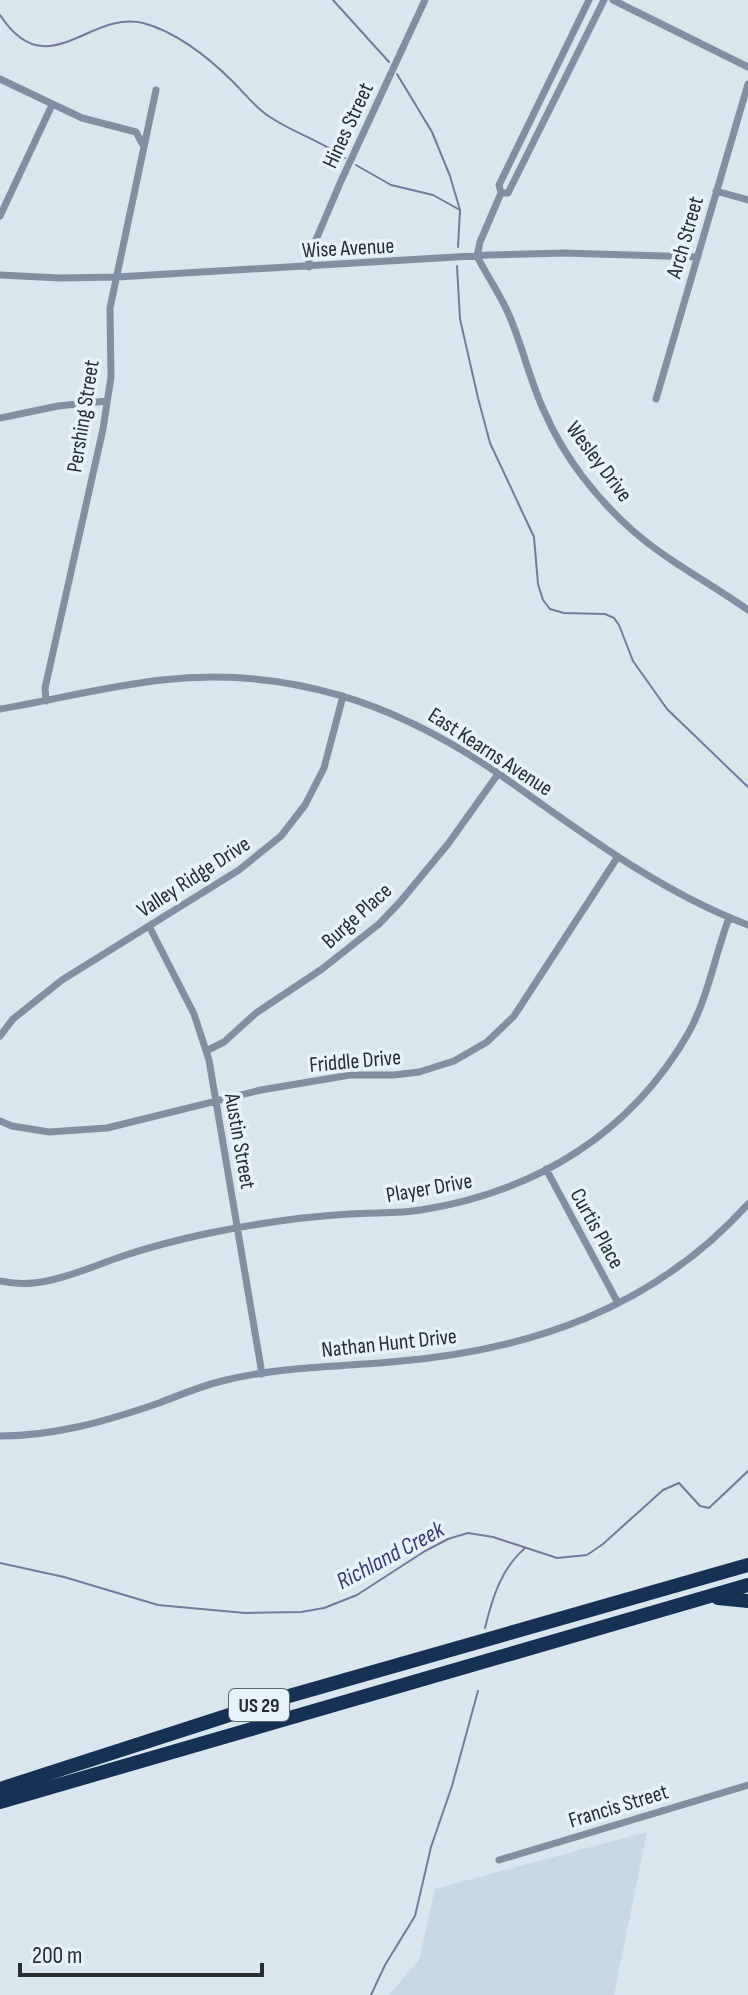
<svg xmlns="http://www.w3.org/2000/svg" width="748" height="1995" viewBox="0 0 748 1995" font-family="'Sofia Sans Condensed',sans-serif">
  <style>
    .built { fill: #c6d9e4 }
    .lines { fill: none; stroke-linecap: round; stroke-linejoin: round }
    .stream { stroke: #76799c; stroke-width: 2 }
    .minor { stroke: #818fa2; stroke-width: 7 }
    .motorway { stroke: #173154; stroke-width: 14 }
    .labels { text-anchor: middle; stroke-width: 7; stroke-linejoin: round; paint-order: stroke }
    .shield { fill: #e7f3fa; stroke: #61686c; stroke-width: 2 }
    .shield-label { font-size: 20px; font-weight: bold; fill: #282d2f }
    .street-label { font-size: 22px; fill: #282d2f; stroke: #e7f3fa }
    .water-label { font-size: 24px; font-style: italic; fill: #3c3a77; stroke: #e7f3fa }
  </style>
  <rect width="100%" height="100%" fill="#d9e6ed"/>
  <path class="built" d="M647 1832 614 1995H389L419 1960 435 1889Z"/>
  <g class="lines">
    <path class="stream" d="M333 0 389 62
      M0 15C47 87 89 10 143 23 174 31 207 56 230 79 243 91 254 107 270 117 294 133 321 141 345 158
      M397 74 432 132 450 176 460 210 458 247
      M356 165 391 185 433 195 460 210
      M457 266 460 319 478 398 490 443 534 537 538 584 543 600 550 609 564 613 605 614 614 618 619 625 633 661 667 709 748 787
      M0 1563 64 1577 158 1605 245 1613 301 1612 324 1608 357 1595 425 1551 448 1539 468 1533 493 1537 557 1558 587 1555 603 1544 663 1490 679 1483 700 1506 709 1508 748 1471
      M485 1628C492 1599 501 1569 524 1549
      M371 1995 385 1965 415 1916 431 1847 452 1786 478 1691"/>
    <path class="minor" d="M589 0 499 185 501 193H508L510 189 604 0
      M613 0 748 67
      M0 79 82 118 136 132 143 145
      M716 191 748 200
      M501 193 480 242 477 256C487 276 500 294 509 315 523 347 530 382 545 413 564 457 596 498 632 530 667 561 710 583 748 610
      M0 216 52 105
      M309 267V256L341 181 425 0
      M0 275 60 278 117 277 489 255 564 253 698 257
      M656 399 748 84
      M0 418 58 406 107 401
      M46 701 45 688 103 429 111 377 110 308 156 90
      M0 709C53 700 108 686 162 680 288 666 396 703 499 774 579 830 656 890 748 925
      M149 926 194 1014 209 1060 262 1374
      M0 1036 13 1019 62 980 239 870 281 836 305 805 324 768 343 696
      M206 1051 224 1042 256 1013 322 969 379 924 400 902 448 844 498 774
      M0 1121 12 1126 49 1132 107 1128 261 1090 350 1075H394L419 1072 454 1061 487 1042 514 1016 617 858
      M546 1169 618 1303
      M0 1281C42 1291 84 1269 123 1256 150 1247 177 1240 205 1234 253 1224 299 1217 349 1214 373 1212 397 1214 421 1210 535 1192 631 1134 689 1032 708 997 715 955 729 918
      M0 1436C55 1436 107 1421 159 1403 180 1395 201 1386 222 1381 277 1367 335 1367 391 1362 529 1351 653 1309 748 1204
      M499 1860 748 1785"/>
    <path class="motorway" d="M718 1598 748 1601
      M0 1789 282 1698 748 1565
      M0 1802 748 1585"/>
  </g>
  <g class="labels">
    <rect class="shield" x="229" y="1689" width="60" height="32" rx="6"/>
    <g class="shield-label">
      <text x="259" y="1712">US 29</text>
    </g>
    <g class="street-label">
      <text transform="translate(347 125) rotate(-65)" y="8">Hines Street</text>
      <text transform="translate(684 237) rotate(-74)" y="8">Arch Street</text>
      <text transform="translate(348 247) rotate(-3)" y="8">Wise Avenue</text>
      <text transform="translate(82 416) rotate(-81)" y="8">Pershing Street</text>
      <text transform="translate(600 461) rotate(53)" y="8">Wesley Drive</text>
      <text transform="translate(491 751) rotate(33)" y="8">East Kearns Avenue</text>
      <text transform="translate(193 876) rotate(-33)" y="8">Valley Ridge Drive</text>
      <text transform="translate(356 915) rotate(-42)" y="8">Burge Place</text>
      <text transform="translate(355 1060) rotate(-5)" y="8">Friddle Drive</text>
      <text transform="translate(241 1141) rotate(80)" y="8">Austin Street</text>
      <text transform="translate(429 1187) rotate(-10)" y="8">Player Drive</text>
      <text transform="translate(598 1228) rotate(61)" y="8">Curtis Place</text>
      <text transform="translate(389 1342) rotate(-6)" y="8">Nathan Hunt Drive</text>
      <text transform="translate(618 1805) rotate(-17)" y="8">Francis Street</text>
    </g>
    <g class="water-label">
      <text transform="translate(390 1555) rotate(-28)" y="8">Richland Creek</text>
    </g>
  </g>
  <path d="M20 1963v12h242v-12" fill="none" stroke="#282d2f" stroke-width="4"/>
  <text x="32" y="1963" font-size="24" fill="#282d2f" stroke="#e7f3fa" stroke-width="6" paint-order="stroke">200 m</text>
</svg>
